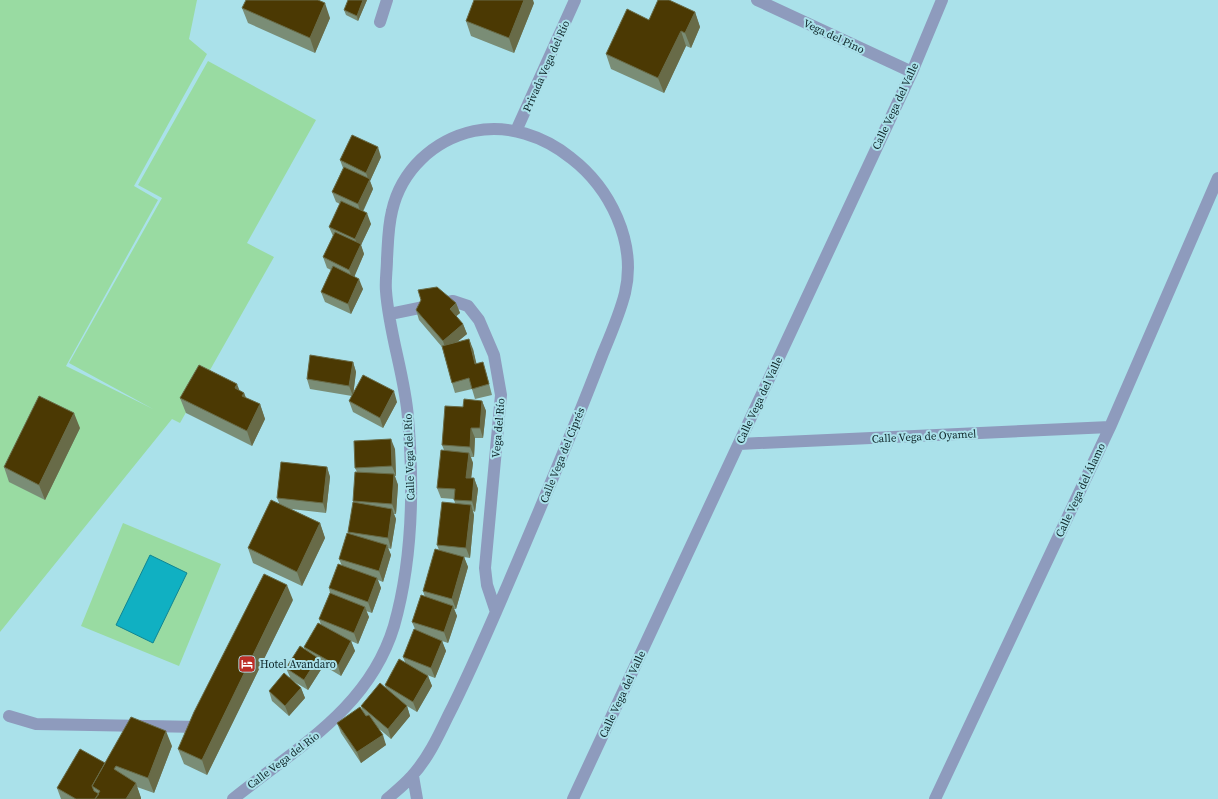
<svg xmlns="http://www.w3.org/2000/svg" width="1218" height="799" viewBox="0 0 1218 799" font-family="'Source Serif 4',serif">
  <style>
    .green { fill: #99dba2 }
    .water { fill: #10b0c2; stroke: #0f8694 }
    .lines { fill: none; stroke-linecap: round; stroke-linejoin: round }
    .pedestrian { stroke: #8e9bbd; stroke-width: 12 }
    .minor { stroke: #8e9bbd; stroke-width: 12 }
    .wall { fill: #7a8d76 }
    .shaded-wall { fill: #686b48 }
    .building { fill: #4b3903; stroke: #686b48 }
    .labels { text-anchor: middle; stroke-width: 4; stroke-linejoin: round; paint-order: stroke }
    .street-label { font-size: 11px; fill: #0d2427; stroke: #aae1ea }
    .poi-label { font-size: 11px; fill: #0d2427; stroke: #aae1ea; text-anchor: start }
  </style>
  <rect width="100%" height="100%" fill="#aae1ea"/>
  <path class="green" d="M0 0H197L189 39 207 54 134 186 158 200 66 366 153 409 69 363 162 198 138 185 208 61 316 120 247 243 274 257 180 423 172 419 0 632Z
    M123 523 221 564 179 666 81 626Z"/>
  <path class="water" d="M150 555 187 573 153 643 116 625Z"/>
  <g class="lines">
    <path class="pedestrian" d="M9 716 36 724 200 727"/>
    <path class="minor" d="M757 0 912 72
      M380 22 387 0
      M516 131 575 0
      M390 314 453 301 468 306 479 320 494 355 501 395 485 568 487 585 496 612
      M739 444 1110 427
      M413 776 417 799
      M233 799C296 748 369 709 394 626 413 559 414 487 408 418 405 376 389 334 386 291 385 281 387 270 387 259 388 243 388 227 392 211 401 171 433 140 474 131 508 124 544 136 571 158 610 188 637 242 625 293 620 313 611 334 603 353 573 431 541 507 508 584 489 628 470 673 448 716 438 737 427 760 411 777 404 785 395 792 387 799
      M573 799 912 72 942 0
      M935 799 1110 427 1218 178"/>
  </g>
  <path class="wall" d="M367 0 358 21 346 15 344 10Z
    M534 3 514 53 471 36 466 21Z
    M242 8 330 18 315 53 248 23Z
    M695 12 700 27 691 48 686 46 664 93 611 69 606 54 649 20Z
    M381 157 370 181 373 189 363 212 371 224 361 245 364 254 354 276 363 289 351 314 325 302 321 292 331 270 327 268 323 257 333 236 329 227 340 204 336 202 332 192 343 168 340 160Z
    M456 303 460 313 456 316 463 324 467 334 457 342 473 349 476 364 486 372 492 395 475 399 472 389 455 393 452 383 442 347 419 320 416 310Z
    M353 362 356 372 353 395 397 402 383 428 353 412 349 401 352 396 310 389 307 379Z
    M239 390 244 393 246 398 260 404 265 419 252 446 186 413 180 398Z
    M482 401 486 411 483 438H475L474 457H471L473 463 471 478H474L478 489 475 512 473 511 474 515 470 558 464 557 468 567 456 609H454L457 616 448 643 442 641 446 651 435 678 427 675 428 676 432 686 417 712 407 706 410 716 391 739 377 727 386 745 361 763 341 733 337 723 363 712 361 706 386 688 385 685 405 662 403 657 415 629 412 622 425 597 423 591 439 550 437 545 455 503 454 499 441 498 437 488 444 450 442 445 463 407Z
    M80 428 45 500 9 482 4 467Z
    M395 449 396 476H395L398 485 396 514H394L396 519 391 549 388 548 391 555 383 582 378 580 381 588 372 613 366 611 369 617 358 644 351 641 355 651 341 676 321 664 322 668 308 690 293 681 301 688 305 698 289 716 272 701 269 691 290 677 286 668 305 649 304 647 321 625 319 619 330 593 329 588 342 566 339 559 348 533V532L354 503 353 501 357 472 355 468Z
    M327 467 330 477 326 513 291 509 320 523 325 538 302 586 253 563 248 548 279 503 277 498Z
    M293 600 207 775 184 764 178 749Z
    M172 746 154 793 137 787 141 798V799H61L57 788Z"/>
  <path class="shaded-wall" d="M363 0H367L358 21 357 16Z
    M524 0H533L534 3 514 53 509 38Z
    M325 3 330 18 315 53 310 38Z
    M695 12 700 27 691 48 685 33Z
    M681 31 686 46 664 93 658 78Z
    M378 147 381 157 370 181 373 189 361 215 358 204 369 181 366 173Z
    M367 213 371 224 361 245 364 254 353 280 349 270 359 248 355 239Z
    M359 279 363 289 351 314 348 304Z
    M456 303 460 313 453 319 450 309Z
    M463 324 467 334 446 351 443 341Z
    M469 339 473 349 479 374 475 364Z
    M353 362 356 372 353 396 349 386Z
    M237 384 243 399 235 388Z
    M394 391 397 402 383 428 380 418Z
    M244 393 250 408 242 396Z
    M482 401 486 411 483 438 480 428Z
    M260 404 265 419 252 446 247 431Z
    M74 413 80 428 45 500 39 485Z
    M471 428 475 438 474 457 470 447Z
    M391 439 395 449 396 476 392 466Z
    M469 453 473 463 470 488 466 478Z
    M327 467 330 477 326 513 323 503Z
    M394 474 398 485 396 514 392 504Z
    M474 478 478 489 475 512 472 501Z
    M471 505 474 515 470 558 466 548Z
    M392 509 396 519 391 549 388 538Z
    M320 523 325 538 302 586 297 572Z
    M387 545 391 555 383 582 379 571Z
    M464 557 468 567 456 609 452 599Z
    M377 578 381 588 372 613 368 602Z
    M287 585 293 600 207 775 202 760Z
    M453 606 457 616 448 643 444 632Z
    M365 607 369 617 358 644 354 633Z
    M351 641 355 651 341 676 338 666Z
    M442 641 446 651 435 678 431 668Z
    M318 658 322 668 308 690 304 680Z
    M428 676 432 686 417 712 413 702Z
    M301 688 305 698 289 716 285 706Z
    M407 706 410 716 391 739 388 729Z
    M166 731 172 746 154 793 148 778Z
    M383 735 386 745 361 763 357 752Z
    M136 783 141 798V799H126Z"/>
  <path class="building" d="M246 0H318L325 3 310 38 242 8Z
    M348 0H363L357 16 344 10Z
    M474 0H524L509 38 466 21Z
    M658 0H669L695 12 685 33 681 31 658 78 606 54 627 9 649 20Z
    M352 135 378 147 366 173 340 160Z
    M344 167 370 179 358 204 332 192Z
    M341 201 367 213 355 239 329 227Z
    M335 232 361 244 349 270 323 257Z
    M333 266 359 279 348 304 321 292Z
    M437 287 456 303 450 309 463 324 443 341 416 310 421 300 418 290Z
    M469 339 475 364 483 362 489 384 472 389 469 378 452 383 442 346Z
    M310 355 353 362 349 386 307 379Z
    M199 365 237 384 235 388 244 393 242 396 260 404 247 431 180 398Z
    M363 375 394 391 380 418 349 401Z
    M39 396 74 413 39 485 4 467Z
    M464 399 482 401 480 428H471L470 447 442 445 445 406 463 407Z
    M391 439 392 466 355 468 354 441Z
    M441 450 469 453 466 478H474L472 501 454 500 455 489 437 488Z
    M281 462 327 467 323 503 277 498Z
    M355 472 394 474 392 504 353 501Z
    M271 500 320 523 297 572 248 548Z
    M353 502 392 509 388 538 348 532Z
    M442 502 471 505 466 548 437 545Z
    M347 533 387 545 379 571 339 559Z
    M435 549 464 557 452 599 423 591Z
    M338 564 377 578 368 602 329 588Z
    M264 574 287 585 202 760 178 749 194 712Z
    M330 593 365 607 354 633 319 619Z
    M421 595 453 606 444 632 412 622Z
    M318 623 351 641 338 666 304 647Z
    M414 629 442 641 431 668 403 657Z
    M300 646 318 658 304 680 286 668Z
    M399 659 428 676 413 702 385 685Z
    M284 673 301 688 285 706 269 691Z
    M380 683 407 706 388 729 361 706Z
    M360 707 366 716 369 715 383 735 357 752 337 723Z
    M131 717 166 731 148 778 116 766 114 769 136 783 126 799H95L100 791 92 786Z
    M80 749 105 763 92 786 94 791 99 794 95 799H76L57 788Z"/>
  <defs>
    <symbol id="hotel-square" viewBox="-11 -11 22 22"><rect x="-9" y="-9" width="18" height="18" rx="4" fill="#bd2f27" stroke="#aae1ea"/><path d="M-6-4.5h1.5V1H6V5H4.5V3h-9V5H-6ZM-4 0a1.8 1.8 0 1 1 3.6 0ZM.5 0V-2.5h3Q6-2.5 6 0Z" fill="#fff"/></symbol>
  </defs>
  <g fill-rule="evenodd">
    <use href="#hotel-square" x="237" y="654" width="20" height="20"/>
  </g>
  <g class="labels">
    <g class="street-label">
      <text transform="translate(834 36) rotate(25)" y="4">Vega del Pino</text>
      <text transform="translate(546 66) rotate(-66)" y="4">Privada Vega del Río</text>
      <text transform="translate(895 106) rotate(-65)" y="4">Calle Vega del Valle</text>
      <text transform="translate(759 400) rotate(-65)" y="4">Calle Vega del Valle</text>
      <text transform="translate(498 428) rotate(-85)" y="4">Vega del Río</text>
      <text transform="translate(924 436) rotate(-3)" y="4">Calle Vega de Oyamel</text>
      <text transform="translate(562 455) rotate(-68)" y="4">Calle Vega del Ciprés</text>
      <text transform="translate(409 457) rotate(-92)" y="4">Calle Vega del Río</text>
      <text transform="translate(1080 490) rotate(-65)" y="4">Calle Vega del Álamo</text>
      <text transform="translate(622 694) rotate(-65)" y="4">Calle Vega del Valle</text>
      <text transform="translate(283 760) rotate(-37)" y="4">Calle Vega del Río</text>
    </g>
    <g class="poi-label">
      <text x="260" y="668">Hotel Avandaro</text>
    </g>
  </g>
</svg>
